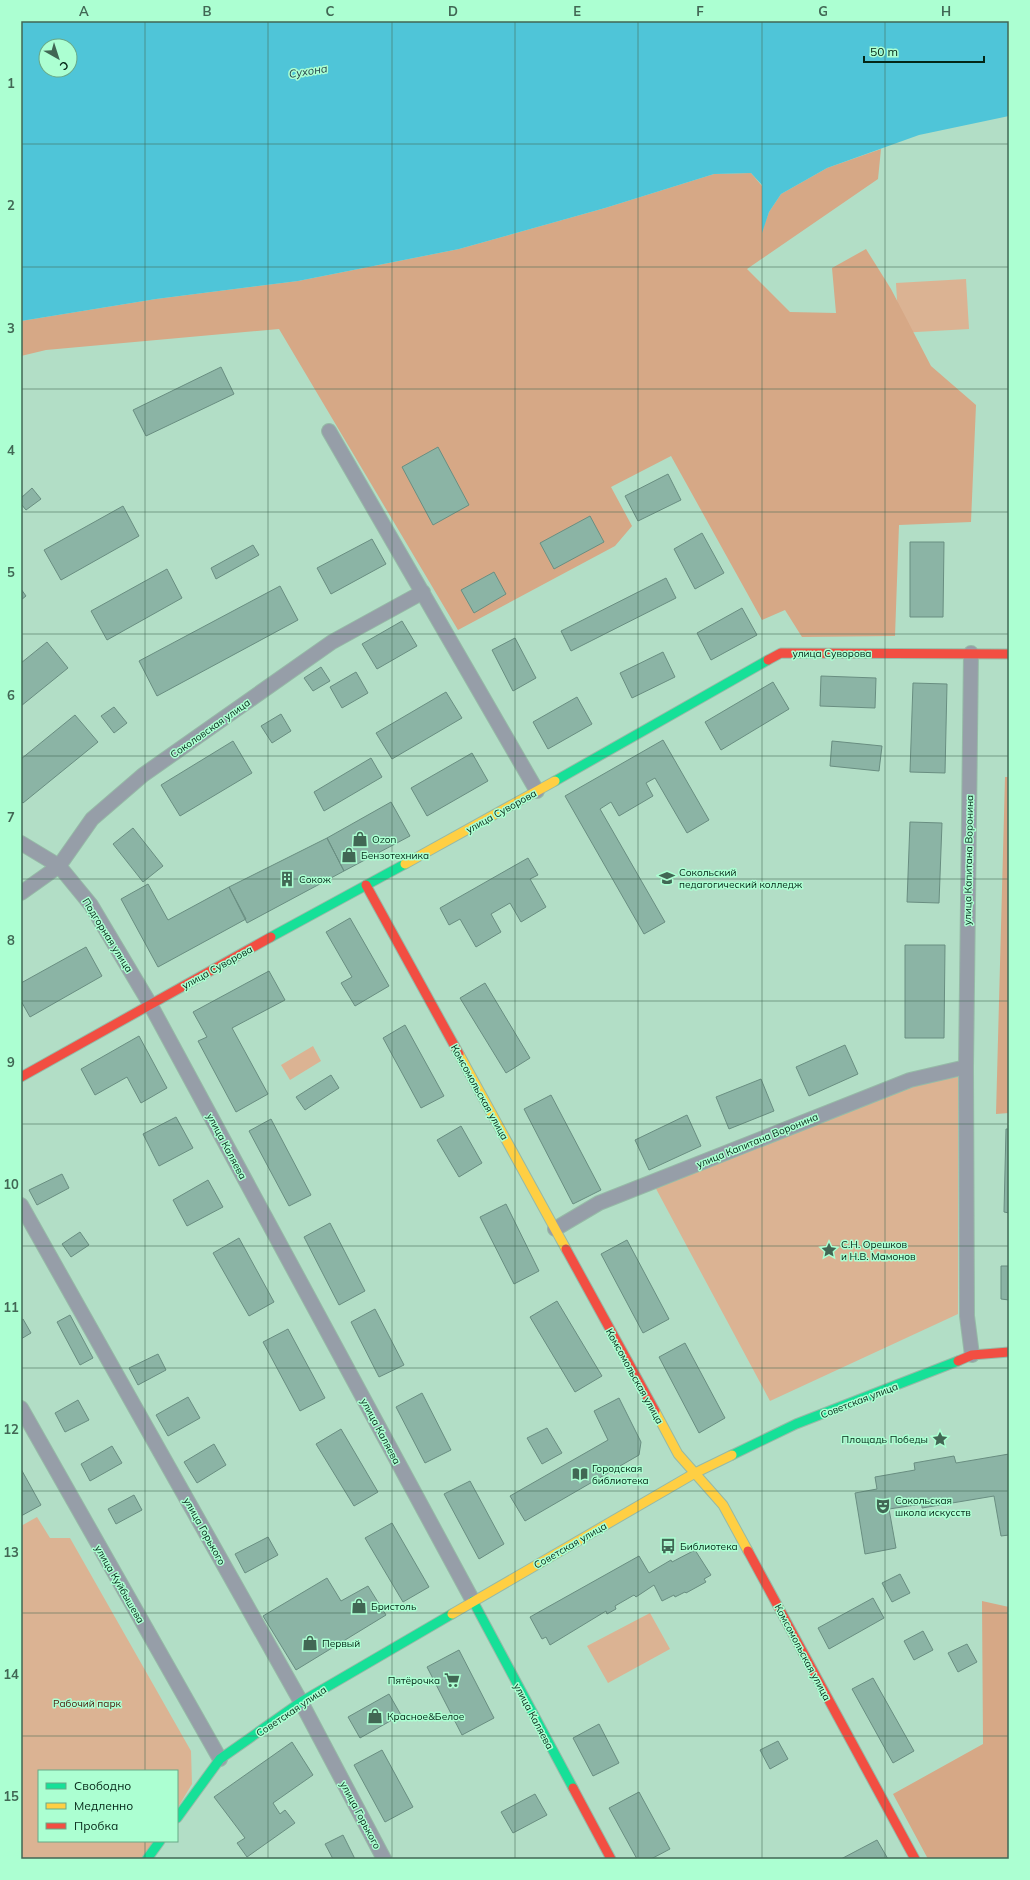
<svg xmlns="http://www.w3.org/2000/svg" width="1030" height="1880" viewBox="0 0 1030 1880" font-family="Mulish,sans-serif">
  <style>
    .green { fill: #dbb393 }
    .forest { fill: #d6a886 }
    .water { fill: #4fc5d8; fill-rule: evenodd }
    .building { fill: #8bb4a5; stroke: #698e81 }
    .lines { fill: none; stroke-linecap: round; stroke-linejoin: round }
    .street-casing { stroke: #96baa7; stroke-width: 16 }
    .fast-casing { stroke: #96baa7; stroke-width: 11 }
    .slow-casing { stroke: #96baa7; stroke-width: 11 }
    .jam-casing { stroke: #96baa7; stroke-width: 11 }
    .street { stroke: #969ea8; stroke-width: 14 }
    .fast { stroke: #16e098; stroke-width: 9 }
    .slow { stroke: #ffcf43; stroke-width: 9 }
    .jam { stroke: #f24e42; stroke-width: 9 }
    .grid { fill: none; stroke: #416754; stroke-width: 1; stroke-opacity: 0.55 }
    .labels { text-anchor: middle; stroke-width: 3; stroke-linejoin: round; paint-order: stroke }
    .street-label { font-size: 10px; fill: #042717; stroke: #acffd2 }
    .poi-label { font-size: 10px; fill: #042717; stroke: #acffd2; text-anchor: start }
    .park-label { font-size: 10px; fill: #4f2110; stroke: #acffd2 }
    .water-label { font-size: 11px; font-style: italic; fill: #27434c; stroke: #acffd2 }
    .neatline { fill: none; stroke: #416754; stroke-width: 1.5 }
    .grid-label { font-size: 13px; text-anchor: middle; font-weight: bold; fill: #416754 }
  </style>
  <rect width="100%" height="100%" fill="#b2dec6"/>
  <path class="green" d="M966 279 969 329 899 333 896 283Z
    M313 1046 321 1061 290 1080 281 1065Z
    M958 1077V1314L770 1401 654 1185 911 1085Z
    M37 1517 50 1538H70L191 1751 192 1784 177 1809V1771H39V1841H158L146 1859H21V1526Z
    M650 1613 670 1649 608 1683 587 1646Z"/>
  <path class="forest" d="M881 149 878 179 747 269 790 312 836 313 832 268 866 249 891 289 931 366 976 405 971 522 899 525 895 636 802 637 785 610 762 620 671 456 611 487 632 526 615 546 458 630 279 329 46 350 21 356V321L156 299 298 281 459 249 605 208 714 174 751 173 762 186V231L769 212 781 194 827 168Z
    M1005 777H1009V1113L996 1114Z
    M982 1601 1009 1607V1859H928L893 1794 983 1744Z"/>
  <path class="water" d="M21 21H1009V116L919 135 827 168 781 194 769 212 762 233V185L751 173 714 174 605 208 459 249 298 281 156 299 21 321ZM46 46H70V70H46Z"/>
  <path class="building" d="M221 367 234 394 146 436 133 410Z
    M438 447 469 505 433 525 402 467Z
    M668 474 681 500 638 521 625 496Z
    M32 488 41 499 26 510 21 504V498Z
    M123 506 139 536 61 580 44 550Z
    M590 516 604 542 554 569 540 543Z
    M702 533 724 573 695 589 674 549Z
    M372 539 386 564 331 594 317 568Z
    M910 542H944L943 617H910Z
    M253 545 259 555 216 579 211 568Z
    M167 569 182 598 107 640 91 611Z
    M494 572 506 594 474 613 461 590Z
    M666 578 676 598 571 651 561 631Z
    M280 586 298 620 157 696 139 661Z
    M21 589 26 596 21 600Z
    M742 608 757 635 711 660 697 633Z
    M402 621 417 646 377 669 362 644Z
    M515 638 536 678 513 691 492 650Z
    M47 642 68 668 21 706V663Z
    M663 652 675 677 632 698 620 673Z
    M321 667 330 681 313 691 304 678Z
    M356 672 368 693 342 708 330 687Z
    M821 676 876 678 875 708 820 706Z
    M773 682 789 709 721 750 705 722Z
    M913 683 947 684 945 773 910 772Z
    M446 692 462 718 392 759 376 733Z
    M577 697 592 724 548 749 533 722Z
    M114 707 127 723 114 733 101 716Z
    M281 714 291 731 272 743 261 726Z
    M75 715 98 742 23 803 21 801V759Z
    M663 740 709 820 687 833 655 778 646 783 653 796 619 816 611 802 600 809 665 922 644 934 565 796Z
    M233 741 252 773 180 816 161 785Z
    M832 741 882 746 879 771 830 766Z
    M472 753 488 781 427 816 411 788Z
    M371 758 382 777 324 811 314 792Z
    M391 802 410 836 344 871 327 838Z
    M910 822 942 823 939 903 907 902Z
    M133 828 163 866 143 882 113 844Z
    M327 838 344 871 247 923 229 887Z
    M528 858 538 875 530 879 546 907 521 922 510 903 491 914 501 932 476 947 460 919 449 925 440 908Z
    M148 884 168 920 229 887 246 919 158 967 121 899Z
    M350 918 389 986 355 1006 341 983 352 977 326 932Z
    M905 945H945L944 1038H905Z
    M86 947 102 976 30 1017 21 1001V983Z
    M269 971 285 1000 232 1028 268 1094 236 1112 198 1041 207 1037 193 1012Z
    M485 983 530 1058 506 1073 460 998Z
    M405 1025 444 1096 421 1108 383 1038Z
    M139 1036 167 1088 141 1103 127 1077 95 1095 81 1069Z
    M845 1045 858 1074 809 1096 796 1067Z
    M331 1075 339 1088 305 1110 296 1097Z
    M761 1079 774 1111 729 1129 716 1097Z
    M551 1095 601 1190 573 1204 524 1109Z
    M687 1115 701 1146 649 1170 635 1140Z
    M176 1117 193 1148 159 1166 143 1134Z
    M271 1119 311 1195 289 1206 249 1131Z
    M461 1126 482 1163 459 1177 437 1140Z
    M1006 1129H1009V1213L1004 1212Z
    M62 1174 69 1188 37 1205 29 1190Z
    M208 1180 223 1207 187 1226 173 1200Z
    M506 1204 539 1271 514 1284 480 1217Z
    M330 1223 365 1291 339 1305 304 1237Z
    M80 1232 89 1245 71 1257 62 1244Z
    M239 1238 274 1302 249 1316 213 1253Z
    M627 1240 669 1319 643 1333 601 1254Z
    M1001 1266H1009V1300L1001 1299Z
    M557 1301 602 1376 575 1392 530 1317Z
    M375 1309 404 1365 379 1377 351 1322Z
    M70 1315 93 1358 80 1365 57 1322Z
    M23 1319 31 1333 21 1339V1320Z
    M288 1329 325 1398 300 1411 263 1342Z
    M685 1343 725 1418 699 1433 659 1357Z
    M158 1354 166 1370 138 1385 129 1368Z
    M422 1393 451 1450 425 1463 396 1407Z
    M188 1397 200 1418 168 1436 156 1415Z
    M619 1398 641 1442 639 1455 525 1521 510 1496 608 1440 594 1411Z
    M78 1400 89 1420 65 1432 55 1413Z
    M547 1428 562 1453 542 1464 527 1438Z
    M341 1429 378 1492 354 1506 316 1444Z
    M214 1444 226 1465 197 1483 184 1462Z
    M112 1446 122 1463 90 1481 81 1464Z
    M1009 1454V1535L1001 1536 994 1496 922 1508V1504L889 1509 896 1548 865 1554 855 1493 877 1489 875 1477 915 1470 914 1463 954 1456 956 1463Z
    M21 1469 41 1505 21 1516Z
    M470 1481 504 1544 479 1559 444 1494Z
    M134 1495 142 1510 116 1524 108 1509Z
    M392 1523 429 1587 403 1602 365 1538Z
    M268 1537 278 1555 245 1573 235 1554Z
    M695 1550 711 1575 704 1579 706 1582 686 1593 685 1592 675 1597 674 1595 662 1601 654 1585 636 1597 634 1595 615 1606 616 1609 607 1614 606 1611 550 1645 546 1637 542 1639 530 1617 639 1556 649 1573 671 1560 672 1562Z
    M900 1574 910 1593 892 1602 882 1583Z
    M327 1578 341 1601 368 1586 386 1615 296 1670 263 1616Z
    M873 1598 884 1618 829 1649 818 1628Z
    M923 1631 933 1650 914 1660 904 1641Z
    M967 1644 977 1662 958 1672 948 1653Z
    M459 1650 494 1718 462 1735 427 1667Z
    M873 1678 914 1751 893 1763 852 1689Z
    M389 1694 401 1715 360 1738 348 1717Z
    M599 1724 619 1763 593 1776 573 1738Z
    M778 1741 788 1759 770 1769 760 1750Z
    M292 1742 313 1775 273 1803 280 1814 285 1810 295 1823 247 1857 237 1843 245 1838 214 1797Z
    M382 1750 413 1807 385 1822 354 1765Z
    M639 1792 670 1849 651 1859H637L609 1808Z
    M535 1794 547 1815 513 1833 501 1812Z
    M343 1835 355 1859H333L325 1844Z
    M877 1840 888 1859H841Z"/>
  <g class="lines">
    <defs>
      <path id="street" d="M329 431 537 791
        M971 653 966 1067 967 1316 972 1355
        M21 843 59 866 91 905 150 1004 473 1601
        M21 893 59 866 92 819 143 775 332 642 423 592
        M21 1205 301 1702 384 1859
        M555 1229 599 1203 910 1080 966 1067
        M21 1408 220 1759"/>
      <path id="fast" d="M555 781 768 660
        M271 937 405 864
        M732 1455 796 1424 958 1361
        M473 1601 573 1788
        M177 1818 220 1759 301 1702 452 1614
        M147 1859 160 1841"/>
      <path id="slow" d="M405 864 555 781
        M459 1054 566 1249
        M655 1411 678 1454 723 1505 748 1551
        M452 1614 695 1473 732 1455"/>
      <path id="jam" d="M768 660 781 653 1009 654
        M366 885 459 1054
        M21 1077 271 937
        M566 1249 655 1411
        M958 1361 972 1355 1009 1352
        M748 1551 915 1859
        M573 1788 611 1859"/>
    </defs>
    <use href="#street" class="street-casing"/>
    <use href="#fast" class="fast-casing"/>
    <use href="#slow" class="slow-casing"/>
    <use href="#jam" class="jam-casing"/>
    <use href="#street" class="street"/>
    <use href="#fast" class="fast"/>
    <use href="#slow" class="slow"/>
    <use href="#jam" class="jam"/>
  </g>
  <path class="grid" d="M145 21V1771M268 21V1859M392 21V1859M515 21V1859M638 21V1859M762 21V1859M885 21V1859M21 144H1009M21 267H1009M21 389H1009M21 512H1009M21 634H1009M21 756H1009M21 879H1009M21 1001H1009M21 1124H1009M21 1246H1009M21 1368H1009M21 1491H1009M21 1613H1009M21 1736H1009M145 1841V1859"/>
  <defs>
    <symbol id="shop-bare" viewBox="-9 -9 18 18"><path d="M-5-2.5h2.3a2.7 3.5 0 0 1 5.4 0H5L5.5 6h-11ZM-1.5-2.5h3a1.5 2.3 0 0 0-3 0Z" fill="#416754" stroke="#acffd2" stroke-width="2.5" paint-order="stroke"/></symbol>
    <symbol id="university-bare" viewBox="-9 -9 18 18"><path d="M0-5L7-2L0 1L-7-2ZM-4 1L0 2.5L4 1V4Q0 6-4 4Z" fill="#416754" stroke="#acffd2" stroke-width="2.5" paint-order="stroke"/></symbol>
    <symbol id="building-bare" viewBox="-9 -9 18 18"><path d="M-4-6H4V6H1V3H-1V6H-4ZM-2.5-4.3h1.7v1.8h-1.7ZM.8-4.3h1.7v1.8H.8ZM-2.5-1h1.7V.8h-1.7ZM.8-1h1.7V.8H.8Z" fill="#416754" stroke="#acffd2" stroke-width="2.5" paint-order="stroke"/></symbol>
    <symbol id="sight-bare" viewBox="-9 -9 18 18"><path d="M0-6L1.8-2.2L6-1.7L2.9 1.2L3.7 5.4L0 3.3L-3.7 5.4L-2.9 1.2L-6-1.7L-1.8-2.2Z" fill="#416754" stroke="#acffd2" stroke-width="2.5" paint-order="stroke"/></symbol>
    <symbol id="library-bare" viewBox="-9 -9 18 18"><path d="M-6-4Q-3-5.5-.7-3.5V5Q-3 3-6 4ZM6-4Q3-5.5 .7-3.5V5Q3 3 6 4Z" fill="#416754" stroke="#acffd2" stroke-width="2.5" paint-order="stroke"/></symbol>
    <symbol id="theatre-bare" viewBox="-9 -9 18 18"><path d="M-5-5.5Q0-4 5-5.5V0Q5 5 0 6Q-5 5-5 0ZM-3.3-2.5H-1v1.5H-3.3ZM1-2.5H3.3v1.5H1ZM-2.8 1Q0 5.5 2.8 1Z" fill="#416754" stroke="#acffd2" stroke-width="2.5" paint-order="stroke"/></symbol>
    <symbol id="bus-bare" viewBox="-9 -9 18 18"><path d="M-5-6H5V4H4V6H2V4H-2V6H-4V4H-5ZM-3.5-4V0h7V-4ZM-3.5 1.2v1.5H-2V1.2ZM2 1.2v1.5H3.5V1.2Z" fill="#416754" stroke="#acffd2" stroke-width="2.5" paint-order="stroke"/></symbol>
    <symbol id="supermarket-bare" viewBox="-9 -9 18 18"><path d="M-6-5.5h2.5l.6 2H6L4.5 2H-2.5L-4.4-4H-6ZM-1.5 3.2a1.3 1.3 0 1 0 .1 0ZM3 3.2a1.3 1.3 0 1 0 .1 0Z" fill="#416754" stroke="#acffd2" stroke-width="2.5" paint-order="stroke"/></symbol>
  </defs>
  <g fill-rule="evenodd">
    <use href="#shop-bare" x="349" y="828" width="22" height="22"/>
    <use href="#shop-bare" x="338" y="844" width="22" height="22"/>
    <use href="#university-bare" x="656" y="867" width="22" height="22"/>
    <use href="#building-bare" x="276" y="868" width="22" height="22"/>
    <use href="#sight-bare" x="818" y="1239" width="22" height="22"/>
    <use href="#sight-bare" x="929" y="1428" width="22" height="22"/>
    <use href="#library-bare" x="569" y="1463" width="22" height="22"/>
    <use href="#theatre-bare" x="872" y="1495" width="22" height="22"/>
    <use href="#bus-bare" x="657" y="1535" width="22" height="22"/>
    <use href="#shop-bare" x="348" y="1595" width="22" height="22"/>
    <use href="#shop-bare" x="299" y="1632" width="22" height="22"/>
    <use href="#supermarket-bare" x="441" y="1669" width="22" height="22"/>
    <use href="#shop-bare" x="364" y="1705" width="22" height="22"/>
  </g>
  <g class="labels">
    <g class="street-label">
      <text x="832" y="657">улица Суворова</text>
      <text transform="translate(210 728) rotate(-35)" y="4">Соколовская улица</text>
      <text transform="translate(501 811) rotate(-29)" y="4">улица Суворова</text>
      <text transform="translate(968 860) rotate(-89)" y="4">улица Капитана Воронина</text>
      <text transform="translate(108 935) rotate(58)" y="4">Подгорная улица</text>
      <text transform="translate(217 967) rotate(-29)" y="4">улица Суворова</text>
      <text transform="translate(480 1092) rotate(61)" y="4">Комсомольская улица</text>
      <text transform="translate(757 1140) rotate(-22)" y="4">улица Капитана Воронина</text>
      <text transform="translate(227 1146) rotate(62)" y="4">улица Каляева</text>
      <text transform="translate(635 1376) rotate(61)" y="4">Комсомольская улица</text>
      <text transform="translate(859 1400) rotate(-21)" y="4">Советская улица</text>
      <text transform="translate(381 1431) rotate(62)" y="4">улица Каляева</text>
      <text transform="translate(205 1531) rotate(61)" y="4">улица Горького</text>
      <text transform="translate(570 1545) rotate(-30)" y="4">Советская улица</text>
      <text transform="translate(120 1584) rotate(60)" y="4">улица Куйбышева</text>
      <text transform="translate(803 1652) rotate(62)" y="4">Комсомольская улица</text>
      <text transform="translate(291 1711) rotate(-34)" y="4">Советская улица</text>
      <text transform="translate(534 1716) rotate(62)" y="4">улица Каляева</text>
      <text transform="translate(361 1815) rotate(62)" y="4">улица Горького</text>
    </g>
    <g class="poi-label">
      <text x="372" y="843">Ozon</text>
      <text x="361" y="859">Бензотехника</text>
      <text x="679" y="876">Сокольский<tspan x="679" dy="12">педагогический колледж</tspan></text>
      <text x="299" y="883">Сокож</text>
      <text x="841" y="1248">С.Н. Орешков<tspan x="841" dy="12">и Н.В. Мамонов</tspan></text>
      <text x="928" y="1443" text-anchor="end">Площадь Победы</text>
      <text x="592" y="1472">Городская<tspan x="592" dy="12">библиотека</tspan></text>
      <text x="895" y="1504">Сокольская<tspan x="895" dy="12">школа искусств</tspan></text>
      <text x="680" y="1550">Библиотека</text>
      <text x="371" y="1610">Бристоль</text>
      <text x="322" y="1647">Первый</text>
      <text x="440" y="1684" text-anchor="end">Пятёрочка</text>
      <text x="387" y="1720">Красное&amp;Белое</text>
    </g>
    <g class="park-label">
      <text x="87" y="1707">Рабочий парк</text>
    </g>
    <g class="water-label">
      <text transform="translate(308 71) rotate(-9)" y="4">Сухона</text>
    </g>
  </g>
  <rect width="1030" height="1880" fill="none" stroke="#acffd2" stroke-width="44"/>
  <rect x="38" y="1770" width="140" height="72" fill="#acffd2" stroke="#69a987"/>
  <rect x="46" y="1783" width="20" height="6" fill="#16e098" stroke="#69a987"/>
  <text x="74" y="1790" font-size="12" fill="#042717">Свободно</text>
  <rect x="46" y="1803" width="20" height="6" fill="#ffcf43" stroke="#69a987"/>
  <text x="74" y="1810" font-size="12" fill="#042717">Медленно</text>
  <rect x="46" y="1823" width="20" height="6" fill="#f24e42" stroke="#69a987"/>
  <text x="74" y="1830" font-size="12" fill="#042717">Пробка</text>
  <g transform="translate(58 58) rotate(141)"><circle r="19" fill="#acffd2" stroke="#69a987"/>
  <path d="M0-3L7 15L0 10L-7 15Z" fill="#416754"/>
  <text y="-6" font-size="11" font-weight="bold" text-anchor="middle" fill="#042717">С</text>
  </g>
  <path d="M864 56v6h120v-6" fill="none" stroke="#042717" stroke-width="2"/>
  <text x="870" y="56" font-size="12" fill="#042717" stroke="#acffd2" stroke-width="3" paint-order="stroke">50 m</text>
  <rect x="22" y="22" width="986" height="1836" class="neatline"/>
  <g class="grid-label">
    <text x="84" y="16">A</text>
    <text x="207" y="16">B</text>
    <text x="330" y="16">C</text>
    <text x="453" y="16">D</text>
    <text x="577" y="16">E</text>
    <text x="700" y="16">F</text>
    <text x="823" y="16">G</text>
    <text x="946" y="16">H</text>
    <text x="11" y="88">1</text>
    <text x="11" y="210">2</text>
    <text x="11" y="333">3</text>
    <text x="11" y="455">4</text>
    <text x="11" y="577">5</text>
    <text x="11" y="700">6</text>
    <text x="11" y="822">7</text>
    <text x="11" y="945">8</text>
    <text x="11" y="1067">9</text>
    <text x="11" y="1189">10</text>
    <text x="11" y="1312">11</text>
    <text x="11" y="1434">12</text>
    <text x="11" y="1557">13</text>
    <text x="11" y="1679">14</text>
    <text x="11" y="1801">15</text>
  </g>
</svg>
